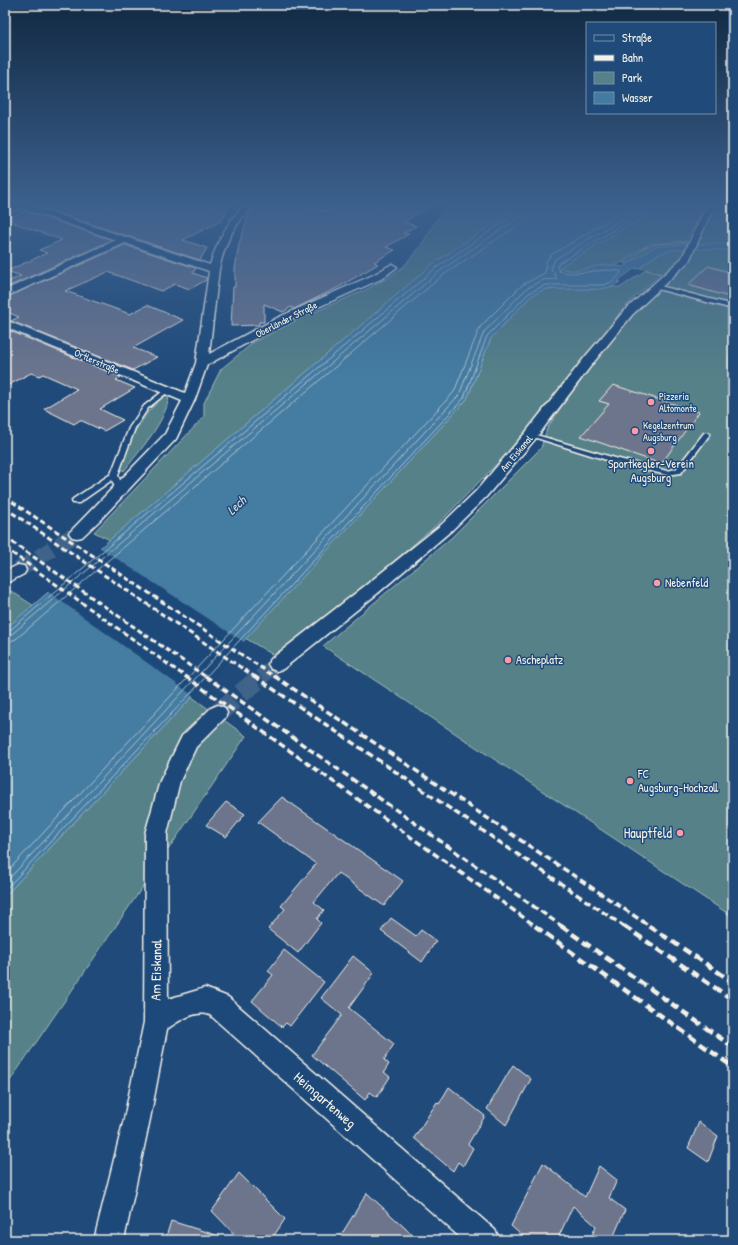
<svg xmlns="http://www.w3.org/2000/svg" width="738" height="1245" viewBox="0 0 738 1245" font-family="'Patrick Hand',sans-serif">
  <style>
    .green { fill: #578188; stroke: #a6b9b8 }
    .water { fill: #447ba2; stroke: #8aaabe }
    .pier { fill: #1f4a7a }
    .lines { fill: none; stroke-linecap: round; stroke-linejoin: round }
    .shore { stroke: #aec2cc; stroke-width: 1 }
    .building { fill: #6d758d; stroke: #f4f1e8 }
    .street-tunnel-far1 { stroke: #3f638a; stroke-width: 16; stroke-dasharray: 16 8; stroke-linecap: butt }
    .street-tunnel { stroke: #3f638a; stroke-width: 20; stroke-dasharray: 20 10; stroke-linecap: butt }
    .lane-casing { stroke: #f4f1e8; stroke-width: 3 }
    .street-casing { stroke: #f4f1e8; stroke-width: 3 }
    .lane { fill: #1f4a7a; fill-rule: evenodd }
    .street { fill: #1f4a7a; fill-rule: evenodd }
    .rail-far2 { stroke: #f4f1e8; stroke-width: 3; stroke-dasharray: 5.5 3; stroke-linecap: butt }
    .rail-far1 { stroke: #f4f1e8; stroke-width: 3.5; stroke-dasharray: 7 3.5; stroke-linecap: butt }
    .rail { stroke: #f4f1e8; stroke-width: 4.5; stroke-dasharray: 9 4.5; stroke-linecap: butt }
    .poi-dot { fill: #ff9aa2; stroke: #1f4a7a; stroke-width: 1.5 }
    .labels { text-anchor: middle; stroke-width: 3; stroke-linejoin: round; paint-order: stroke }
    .far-street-label { font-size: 10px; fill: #f4f1e8; stroke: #1f4a7a }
    .far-poi-label { font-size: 10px; fill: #f4f1e8; stroke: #1f4a7a; text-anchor: start }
    .poi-label { font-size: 12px; fill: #f4f1e8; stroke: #1f4a7a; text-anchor: start }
    .water-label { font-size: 13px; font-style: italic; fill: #dadfde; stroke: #1f4a7a }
    .near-poi-label { font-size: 14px; fill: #f4f1e8; stroke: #1f4a7a; text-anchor: end }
    .near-street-label { font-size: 14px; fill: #f4f1e8; stroke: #1f4a7a }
  </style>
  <rect width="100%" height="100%" fill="#1f4a7a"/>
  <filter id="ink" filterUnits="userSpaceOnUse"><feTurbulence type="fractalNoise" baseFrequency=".025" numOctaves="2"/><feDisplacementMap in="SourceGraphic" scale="8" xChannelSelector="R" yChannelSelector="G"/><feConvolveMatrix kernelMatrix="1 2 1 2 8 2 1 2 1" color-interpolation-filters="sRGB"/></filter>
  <g filter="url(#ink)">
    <path class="green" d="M447 205H521L434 263 110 540 94 532 204 417V403L221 369 254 342 301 318 365 290 384 280 403 267 420 247 436 221Z
      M663 205H706L686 241 650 244 636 252 616 266C598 263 576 277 559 267Z
      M708 205H733V347L728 362 733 398V917L323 646 451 538 541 448 547 429 585 369 632 311 670 276 623 263 646 247 657 244 689 242Z
      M646 270 661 274 637 295 620 312 606 334 521 439 441 521 280 659 245 638 467 399 491 338 531 296 545 289H595L611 287H621Z
      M164 395 169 397C165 423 140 450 124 471L121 469 133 434 148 412Z
      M11 591 34 606 5 630V595Z
      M192 697 246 736 5 1088V896Z"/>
    <path class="water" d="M521 205H663L560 267C573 276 595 264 610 265 614 265 618 266 623 267L654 247 686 244H733V250C714 250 675 246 659 254 651 258 645 264 638 269L635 268 618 281 620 282 611 287 599 289H545L531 296 491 338 467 399 192 697 5 896V629L434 263Z"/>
    <path class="pier" d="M99 547 244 642 195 697 47 591Z"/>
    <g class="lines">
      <path class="shore" d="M5 632 9 631 437 267 521 210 523 205
        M5 637 12 634 440 271 524 214 527 211 528 205
        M5 643 16 639 443 275 529 218 533 212 534 205
        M5 874 454 392 480 327 522 285 545 273 546 262 551 255 634 205
        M5 883 459 395 484 332 526 289 542 280 557 279 551 268 555 259 646 205
        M5 890 189 695 464 398 487 336 529 293 545 285H603L614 281 621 273 620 271C599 267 580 277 559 271L557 266 559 263 655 205"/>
    </g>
    <path class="building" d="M42 205H230L221 221 183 240 207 248 200 260 39 207Z
      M255 205H301L330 212 333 209 321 205H432L404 222 416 226 403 233 409 234 386 247 395 250 374 262 378 264 339 287 294 309 291 307 283 312 264 304V322H259V325L231 326 233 287H235V269L239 244 250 212Z
      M26 211 112 240 5 288V283L21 276 7 271 47 253 39 250 62 240 14 223 17 222 6 218Z
      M125 245 196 268 193 273 207 278 206 280 190 289 175 284 161 291 108 272 65 291 130 314 147 305 183 320 133 348 157 357 133 370 11 321 19 317 5 311V298Z
      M708 266 733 273V298L688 285Z
      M5 329 121 377 116 380 135 388 100 409 123 420 104 431 80 420 74 424 44 409 77 389 43 374 39 376 31 373 5 387Z
      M613 385 699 412 661 464 581 436 609 404 599 401Z
      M282 797 403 881 384 906 338 873 314 902 324 910 317 919 321 923 298 953 268 929 285 909 281 906 316 864 258 822Z
      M226 802 245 814 226 837 206 825Z
      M391 918 416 936 421 930 436 941 422 962 381 931Z
      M284 950 324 982 290 1026 286 1023 282 1027 252 1001 273 975 268 971Z
      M353 956 374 973 349 1008 394 1044 384 1060 389 1064 384 1072 390 1077 377 1097 370 1092 365 1100 312 1055 342 1015 321 998Z
      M513 1065 531 1079 506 1125 487 1109Z
      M449 1087 485 1116 468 1144 473 1148 463 1166 458 1162 453 1171 414 1138 437 1102 439 1104Z
      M699 1122 718 1136 708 1162 688 1148Z
      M543 1163 585 1197 599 1166 617 1180 609 1198 625 1210 612 1240H590L596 1226 573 1206 557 1240H527L511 1226Z
      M239 1173 285 1219 271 1240H240L212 1211Z
      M367 1193 418 1240H338Z
      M171 1221 219 1236V1240H165Z"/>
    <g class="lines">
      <path class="street-tunnel-far1" d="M18 570 77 533
        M261 677 277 664"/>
      <path class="street-tunnel" d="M218 713 262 676"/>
      <defs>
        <path id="lane" d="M302 205H313L332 210 330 211Z
          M656 285 733 305V309L654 288V286Z
          M167 388 170 390 169 391 148 408 135 428 118 475 124 491 123 493H117L112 480 79 503H73L72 501 73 499 111 474 129 428 144 406Z
          M706 432 710 434 681 473 667 475 613 462 527 435 529 434H533L615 458 667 471 676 469 704 433Z"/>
        <path id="street" d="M12 205H29L210 265C217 242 227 222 244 205H254C249 211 243 216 239 222 228 236 223 252 219 269L209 354 279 317 373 275 392 264 397 267 381 279 287 321 207 365 195 399 176 439 100 520 82 537 77 538 72 537 69 533 165 434 182 401 5 327V320L185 393 196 363 209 271 125 243 5 297V290L116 240 21 208 5 214V208Z
          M708 205H717L709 217 689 261 632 315 593 363 536 438 486 497 452 530 378 593 283 669 277 671 271 669 268 664 271 659 366 585 442 524 476 491 526 432 585 357 624 311 682 258 701 217Z
          M18 565 24 566 26 570 24 574 5 584V571Z
          M218 705 225 708 227 713 225 718 196 747 180 781 167 834 168 999 205 988 228 997 495 1230 500 1240H463L210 1015C196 1009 178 1021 167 1029L150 1119 124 1240H94L124 1119 144 1022 145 834 160 781 182 736 211 708Z"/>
      </defs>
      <use href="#lane" class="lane-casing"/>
      <use href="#street" class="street-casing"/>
      <use href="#lane" class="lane"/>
      <use href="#street" class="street"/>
      <path class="rail-far2" d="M5 497 275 677
        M5 508 255 677
        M5 537 206 677
        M5 548 186 677"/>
      <path class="rail-far1" d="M185 676 537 927
        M205 676 563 927
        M254 676 625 927
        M274 676 651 927"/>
      <path class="rail" d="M535 926 733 1067
        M561 926 733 1047
        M624 926 733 1000
        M649 926 733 982"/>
    </g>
  </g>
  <linearGradient id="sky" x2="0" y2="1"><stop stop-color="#112943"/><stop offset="0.54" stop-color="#3c608d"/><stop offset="1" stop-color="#3c608d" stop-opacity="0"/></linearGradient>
  <rect width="738" height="380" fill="url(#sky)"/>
  <g class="poi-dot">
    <circle cx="651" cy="402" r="4"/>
    <circle cx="635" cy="431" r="4"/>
    <circle cx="651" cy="451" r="4"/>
    <circle cx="657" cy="583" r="4"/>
    <circle cx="508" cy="660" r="4"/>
    <circle cx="630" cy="781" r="4"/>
    <circle cx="680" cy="833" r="4"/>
  </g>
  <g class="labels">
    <g class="far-street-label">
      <text transform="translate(286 319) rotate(-27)" y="4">Oberländer Straße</text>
      <text transform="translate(97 361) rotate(23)" y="4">Ortlerstraße</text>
      <text transform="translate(516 453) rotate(-50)" y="4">Am Eiskanal</text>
    </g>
    <g class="far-poi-label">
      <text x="659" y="400">Pizzeria<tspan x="659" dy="12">Altomonte</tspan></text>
      <text x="643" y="429">Kegelzentrum<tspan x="643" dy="12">Augsburg</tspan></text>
    </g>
    <g class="poi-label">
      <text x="651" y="468" text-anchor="middle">Sportkegler-Verein<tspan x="651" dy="14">Augsburg</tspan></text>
      <text x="665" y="587">Nebenfeld</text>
      <text x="516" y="664">Ascheplatz</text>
      <text x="638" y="778">FC<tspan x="638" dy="14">Augsburg-Hochzoll</tspan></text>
    </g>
    <g class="water-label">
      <text transform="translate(236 505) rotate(-43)" y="5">Lech</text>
    </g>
    <g class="near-poi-label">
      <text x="672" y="838">Hauptfeld</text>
    </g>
    <g class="near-street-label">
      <text transform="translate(156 970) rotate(-89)" y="5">Am Eiskanal</text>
      <text transform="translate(325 1100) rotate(41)" y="5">Heimgartenweg</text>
    </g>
  </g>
  <rect width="738" height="1245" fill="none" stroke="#1f4a7a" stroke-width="20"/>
  <rect x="10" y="10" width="718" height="1225" fill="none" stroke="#f4f1e8" stroke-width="1.5" filter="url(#ink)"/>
  <rect x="586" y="22" width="130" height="92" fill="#1f4a7a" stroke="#748da6"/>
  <rect x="594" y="35" width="20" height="6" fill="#1f4a7a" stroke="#748da6"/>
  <text x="622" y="42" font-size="12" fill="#f4f1e8">Straße</text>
  <rect x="594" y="55" width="20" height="6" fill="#f4f1e8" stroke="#748da6"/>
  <text x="622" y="62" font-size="12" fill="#f4f1e8">Bahn</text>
  <rect x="594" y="72" width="20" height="12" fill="#578188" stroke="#748da6"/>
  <text x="622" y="82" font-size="12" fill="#f4f1e8">Park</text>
  <rect x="594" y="92" width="20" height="12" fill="#447ba2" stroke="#748da6"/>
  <text x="622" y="102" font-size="12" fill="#f4f1e8">Wasser</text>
</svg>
